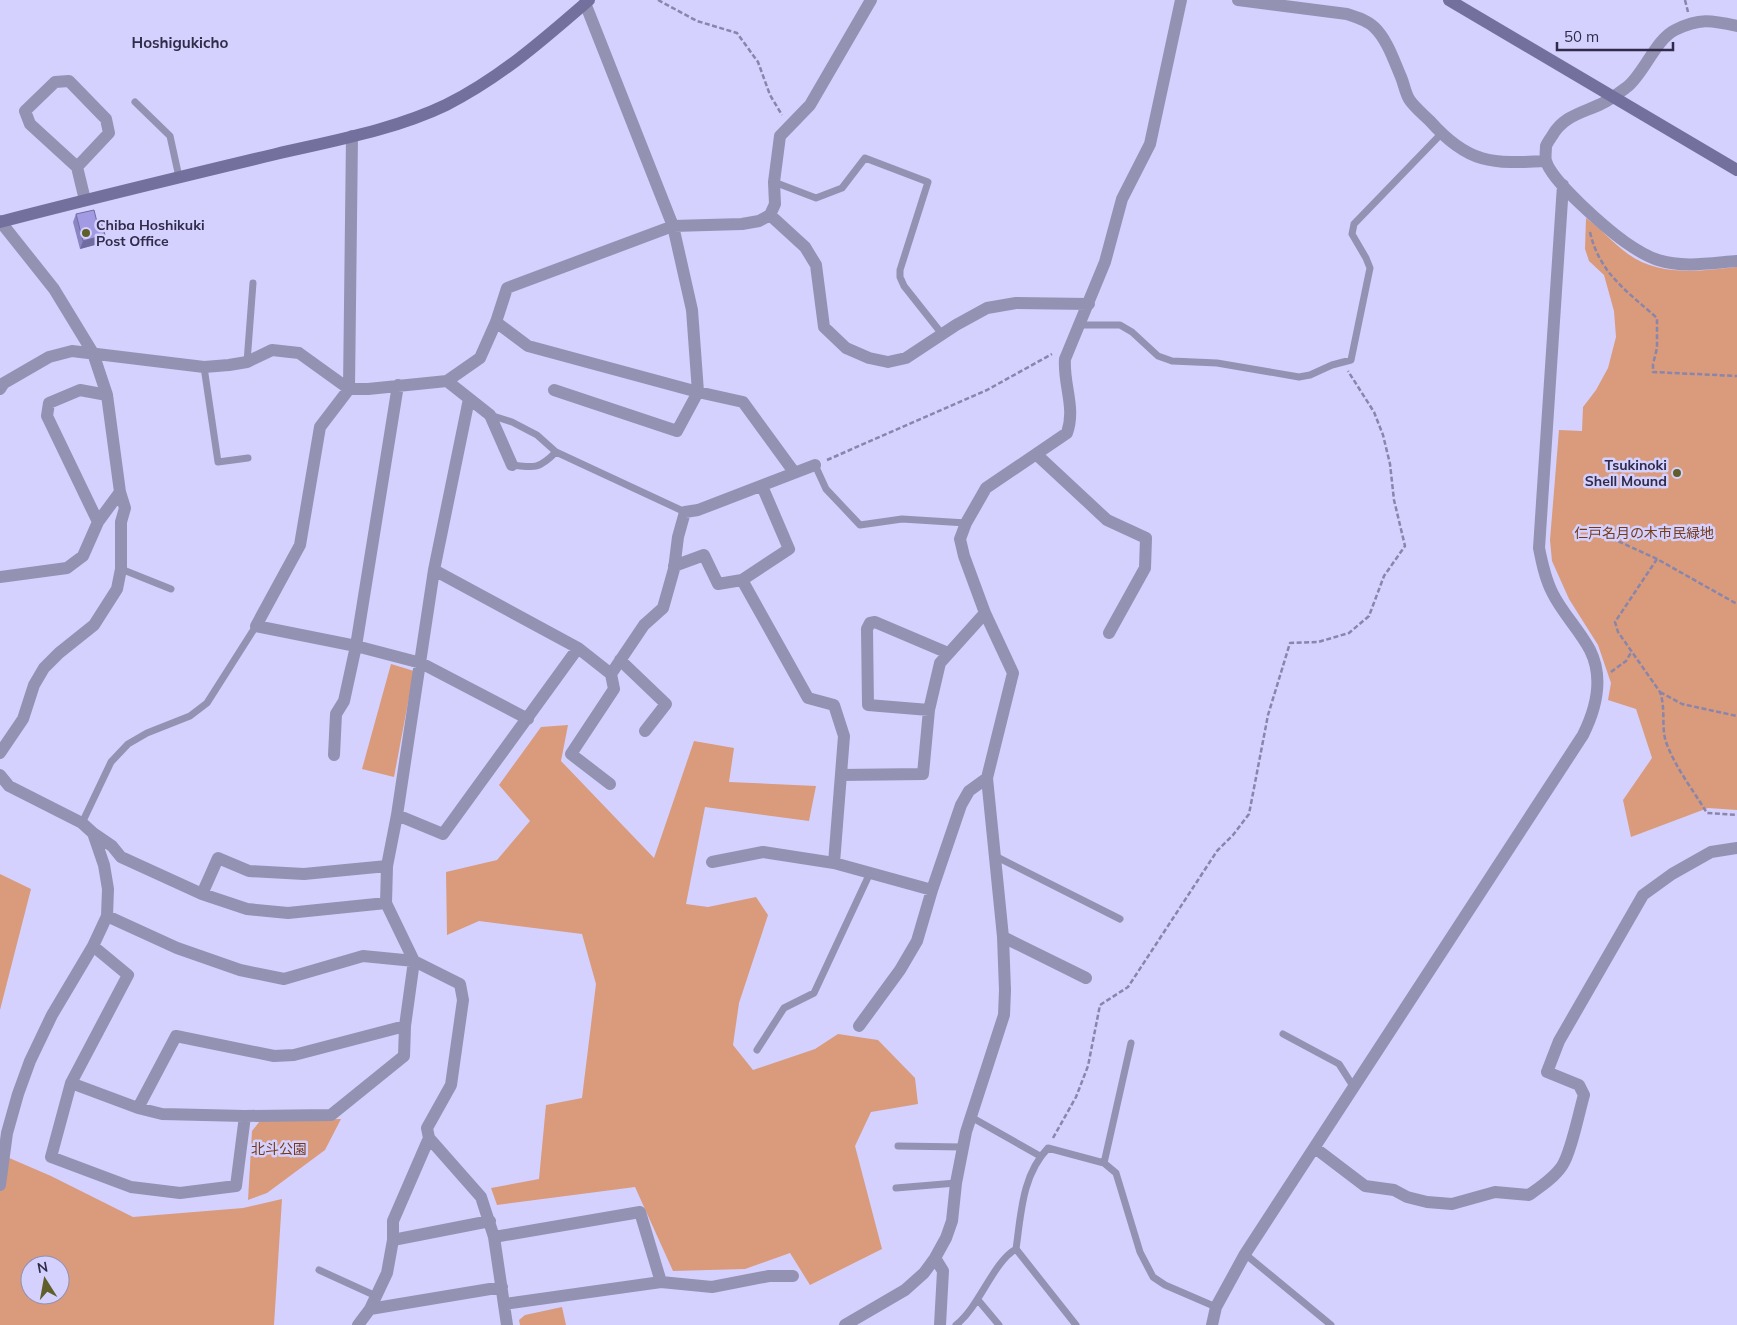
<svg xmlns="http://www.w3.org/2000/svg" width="1737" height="1325" viewBox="0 0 1737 1325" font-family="Mulish,'Noto Sans JP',sans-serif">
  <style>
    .green { fill: #d99b7b; fill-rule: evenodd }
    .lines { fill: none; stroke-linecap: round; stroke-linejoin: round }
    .path { stroke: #8985ab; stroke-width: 2.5; stroke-dasharray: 5 2.5; stroke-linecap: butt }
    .lane { stroke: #9492b2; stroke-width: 7 }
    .street { stroke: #9492b2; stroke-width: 12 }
    .secondary { stroke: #74709e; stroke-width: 12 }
    .wall { fill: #8b85c3 }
    .shaded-wall { fill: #716c9f }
    .building { fill: #a29be3; stroke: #716c9f }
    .poi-dot { fill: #605f2c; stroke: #d4d1ff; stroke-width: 2 }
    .labels { text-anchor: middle; stroke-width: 5; stroke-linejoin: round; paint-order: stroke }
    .poi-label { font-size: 14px; font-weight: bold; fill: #2f2b48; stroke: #d4d1ff; text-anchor: start }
    .park-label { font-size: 14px; fill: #763a17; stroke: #d4d1ff }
    .neighbourhood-label { font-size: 15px; font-weight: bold; fill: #2f2b48; stroke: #d4d1ff }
  </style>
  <rect width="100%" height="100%" fill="#d4d1ff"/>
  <path class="green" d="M1586 218C1601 229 1613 243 1628 254 1660 277 1700 271 1737 267V810L1708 808 1631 837 1623 800 1652 758 1636 709 1608 700 1611 683 1598 645 1569 599 1552 561 1550 540 1559 430 1582 431 1583 407 1596 390 1608 368 1616 337 1614 311 1604 275 1589 261 1585 249Z
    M391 664 414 671 394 777 362 769Z
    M568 725 561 761 654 858 694 741 734 748 729 782 816 786 809 821 705 807 686 904 708 907 756 897 768 915 739 1003 733 1045 753 1070 815 1049 838 1034 878 1040 915 1078 918 1104 871 1112 855 1146 882 1249 810 1285 790 1253 745 1269 673 1271 635 1187 497 1205 491 1188 539 1179 546 1105 582 1098 596 984 582 934 479 921 447 935 446 872 497 860 530 821 499 785 541 727Z
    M0 874 31 889 0 1010V1018Z
    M341 1119 325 1150 267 1193 248 1200 252 1131 260 1121Z
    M0 1154 51 1176 133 1217 243 1208 282 1199 274 1325H0ZM30 1265H60V1295H30Z
    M562 1307 566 1325H520L519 1320 525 1315Z"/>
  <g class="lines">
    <path class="path" d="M658 0 697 21 737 33 758 62 770 95 782 115
      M1685 0 1688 12
      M1590 232C1599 273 1628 292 1657 318V348L1653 364V372L1737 376
      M827 460 987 390 1052 354
      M1598 532 1657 559 1737 604
      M1657 559 1615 622 1618 632 1660 692C1666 709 1661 727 1666 742 1675 767 1693 790 1707 813L1737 815
      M1611 672 1626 661 1632 651
      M1660 692 1682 704 1737 716
      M1053 1138 1076 1097 1088 1066 1100 1005 1128 987 1217 851 1233 835 1249 814 1268 715 1290 643 1318 642 1349 633 1369 616 1384 576 1405 546 1394 500 1390 464 1383 435 1374 412 1348 371"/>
    <path class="lane" d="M135 102 170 136 179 177
      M774 182 816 198 842 188 865 158 928 182 900 270V277L904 286 942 334
      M1079 325H1120L1132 332 1158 356 1172 361 1217 363 1299 377 1310 375 1332 365 1351 360 1370 268 1366 258 1352 234 1354 224 1441 134
      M247 362 253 283
      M204 367 218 462 248 458
      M490 415 512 422 537 435 556 452 685 512
      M512 465C535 468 539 469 556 452
      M815 465 826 489 860 525 902 519 966 523
      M121 569 171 589
      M82 823 111 762 128 744 147 733 190 716 207 703 256 626
      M995 856 1120 919
      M1283 1034 1339 1064 1353 1086
      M757 1050 784 1008 814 993 870 873
      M971 1117 1040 1156
      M898 1146 963 1147
      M1104 1163 1131 1043
      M896 1188 956 1183
      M1245 1254 1331 1325
      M319 1270 376 1296
      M978 1300 999 1325
      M956 1325C980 1306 993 1262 1016 1249
      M1076 1325 1016 1249C1021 1214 1022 1175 1048 1148L1104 1163 1116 1173 1140 1252 1153 1277 1165 1285 1216 1307"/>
    <path class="street" d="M1238 0 1347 14C1356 17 1367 20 1374 27 1387 39 1394 61 1401 77 1404 84 1405 92 1409 99 1414 107 1423 114 1430 121 1468 164 1492 164 1546 161
      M1737 26C1711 20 1699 18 1675 30 1656 39 1643 75 1627 87 1619 93 1610 100 1601 104 1582 113 1563 116 1552 136 1550 139 1547 143 1546 146 1546 149 1545 158 1546 161 1552 182 1607 229 1625 242 1635 249 1646 256 1658 260 1683 268 1711 263 1737 261
      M352 136 349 389 320 427 300 545 256 626 356 646 421 663 528 719
      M77 167 109 133 106 119 69 81 55 82 25 111 30 124 77 167 85 200
      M770 215 805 247 816 265 824 327 846 348 869 358 888 362 906 358 956 325 987 308 1016 303 1089 304
      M0 221 54 289 93 353 107 395 120 492 98 522 83 556 67 568 0 577
      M496 322 528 346 698 392 743 402 794 472
      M447 381 480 358 496 322 507 288 673 226 742 224 759 221 770 215 775 204 774 182 780 136 810 105 871 0
      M0 389 4 383 49 357 72 351 204 367 229 365 247 362 272 350 299 353 349 389H368L447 381 490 415 512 465
      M554 390 677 431 698 392 692 310 673 226 585 3
      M1036 454 1107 520 1146 538 1145 568 1109 633
      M98 522 47 416 49 403 80 390 107 395
      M674 566 704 555 718 584 742 580 789 549 762 486
      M434 570 578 648 611 674 614 689 571 754 610 784
      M742 580 808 698 834 705 844 736 834 863
      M620 660 666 704 645 731
      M611 674 644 625 663 608 674 569 678 537 685 512 698 510 815 465
      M929 710 868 705 867 629 870 623 875 622 948 653
      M0 753 23 719 34 685 44 668 59 653 94 625 117 589 121 569V522L125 508 120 492
      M334 755 336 714 344 701 356 646 398 385
      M0 775 9 786 82 823 93 833 104 865 108 889 107 916 93 946 52 1015 30 1061 18 1094 7 1133 0 1185
      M841 775 923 774 929 710 940 663 985 613
      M397 815 443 834 578 648
      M93 833 112 846 121 857 202 894 247 909 288 913 386 903
      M712 862 763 852 834 863 932 890
      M202 894 218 858 249 871 304 874 387 866
      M107 916 177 948 240 970 284 979 363 956 414 961 460 984 463 1000 451 1085 427 1128 429 1138 481 1197 494 1237 507 1325
      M1003 937 1086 978
      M93 946 128 975 71 1083 51 1157 131 1187 180 1193 236 1186 245 1116
      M859 1026 900 970 917 941 932 890 961 805 969 791 987 778
      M71 1083 138 1108 162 1114 245 1116 331 1115 404 1056 405 1026 414 961 386 903 387 866 397 815 434 570 469 399
      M138 1108 176 1036 274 1056 294 1055 405 1026
      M1315 1148 1365 1186 1394 1190 1407 1197 1427 1202 1452 1204 1495 1192 1529 1195C1540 1187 1554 1178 1562 1166 1571 1153 1579 1112 1584 1095L1579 1085 1547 1072 1559 1041 1643 895 1672 874 1711 852 1737 848
      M494 1237 640 1212 661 1282
      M393 1240 490 1221
      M935 1258 943 1271 940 1325
      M504 1304 661 1282 712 1287 769 1276H793
      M370 1309 502 1287
      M358 1325 370 1309 387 1273 393 1240V1221L429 1138
      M845 1325 905 1290 924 1273 935 1258 946 1238 952 1221 956 1183 966 1132 1004 1015 1005 990 1003 937 987 778 1013 673 985 613 964 556 960 539 966 523 986 488 1067 433C1076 408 1063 384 1065 359L1105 262 1122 199 1150 144 1181 0
      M1212 1325 1216 1307 1245 1254 1583 735C1596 709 1604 678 1590 650 1579 629 1562 613 1552 592 1545 578 1542 563 1539 548L1563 185"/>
    <path class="secondary" d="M1449 0 1737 170
      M0 222C92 198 184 176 276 154 332 141 394 130 446 105 500 78 544 39 589 0"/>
  </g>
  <path class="wall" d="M76 214 102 243 80 249 73 222Z"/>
  <path class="shaded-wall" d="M105 235 102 243 80 249 83 241Z"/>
  <path class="building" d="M94 210 97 222 101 221 105 235 83 241 76 214Z"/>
  <g class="poi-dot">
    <circle cx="86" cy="233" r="5"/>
    <circle cx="1677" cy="473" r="5"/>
  </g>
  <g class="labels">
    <g class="poi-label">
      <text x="96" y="230">Chiba Hoshikuki<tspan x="96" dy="16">Post Office</tspan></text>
      <text x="1667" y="470" text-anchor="end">Tsukinoki<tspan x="1667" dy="16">Shell Mound</tspan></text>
    </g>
    <g class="park-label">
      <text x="1644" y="538">仁戸名月の木市民緑地</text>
      <text x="279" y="1154">北斗公園</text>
    </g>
    <g class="neighbourhood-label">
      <text x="180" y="48">Hoshigukicho</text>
    </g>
  </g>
  <g transform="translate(45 1280) rotate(349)"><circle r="24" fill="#d4d1ff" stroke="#928fb6"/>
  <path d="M0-4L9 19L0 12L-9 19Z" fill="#605f2c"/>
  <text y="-8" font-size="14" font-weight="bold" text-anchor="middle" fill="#2f2b48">N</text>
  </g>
  <path d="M1557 42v8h116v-8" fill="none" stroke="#2f2b48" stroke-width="2.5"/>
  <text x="1564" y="42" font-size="15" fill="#2f2b48" stroke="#d4d1ff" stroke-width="4" paint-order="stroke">50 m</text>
</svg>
